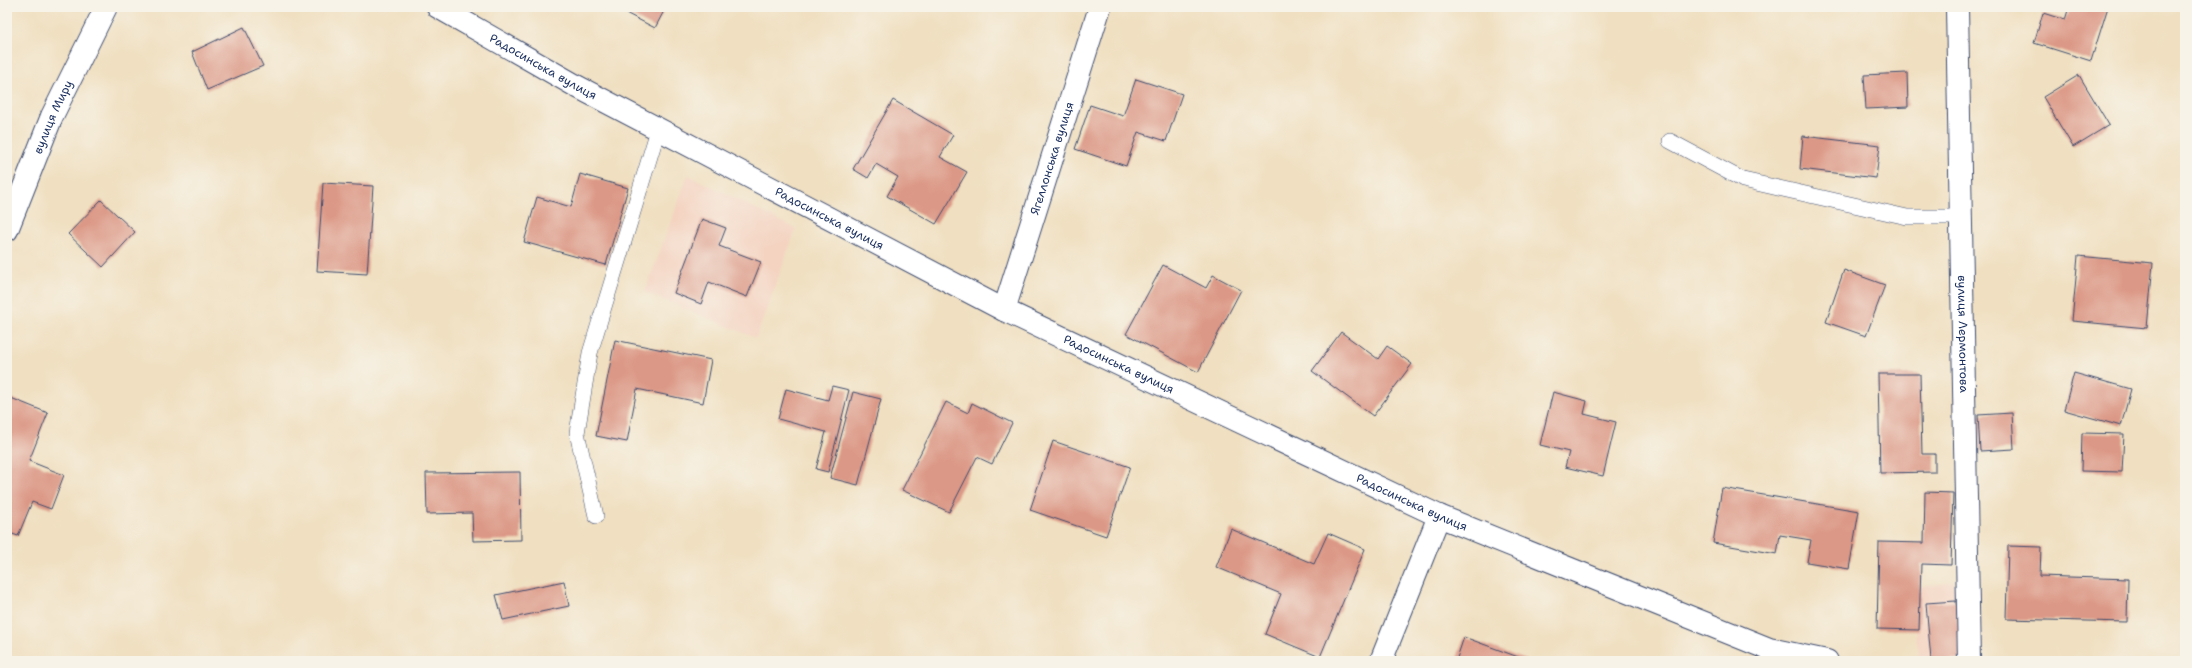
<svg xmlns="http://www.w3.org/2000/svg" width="2192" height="668" viewBox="0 0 2192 668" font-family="'Shantell Sans',sans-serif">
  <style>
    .built { fill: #f4d3c1 }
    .building { fill: #dc9886 }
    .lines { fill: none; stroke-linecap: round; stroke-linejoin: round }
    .service-casing { stroke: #3b496d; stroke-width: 16 }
    .minor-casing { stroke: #3b496d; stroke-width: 24 }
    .tertiary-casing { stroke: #3b496d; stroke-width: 24 }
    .service { stroke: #fff; stroke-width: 15 }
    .minor { stroke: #fff; stroke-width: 22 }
    .tertiary { stroke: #fff; stroke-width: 22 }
    .labels { text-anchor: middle; stroke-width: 4; stroke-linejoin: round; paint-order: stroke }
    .street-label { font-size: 12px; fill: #1b2f5e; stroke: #f7f3e8 }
  </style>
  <rect width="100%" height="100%" fill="#f7f3e8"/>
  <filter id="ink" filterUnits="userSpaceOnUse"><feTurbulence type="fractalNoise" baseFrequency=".025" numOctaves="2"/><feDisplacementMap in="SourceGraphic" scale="8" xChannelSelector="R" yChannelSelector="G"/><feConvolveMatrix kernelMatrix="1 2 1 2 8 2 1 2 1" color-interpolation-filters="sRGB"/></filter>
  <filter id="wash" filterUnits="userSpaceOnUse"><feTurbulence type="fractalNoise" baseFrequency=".012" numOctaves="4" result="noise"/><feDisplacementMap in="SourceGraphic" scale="16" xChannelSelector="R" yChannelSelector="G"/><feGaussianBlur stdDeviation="0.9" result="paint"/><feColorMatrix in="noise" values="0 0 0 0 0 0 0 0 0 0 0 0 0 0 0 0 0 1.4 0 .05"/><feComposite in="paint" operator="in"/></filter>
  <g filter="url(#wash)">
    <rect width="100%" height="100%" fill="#f0dfc0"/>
    <path class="built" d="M688 175 796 229 756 338 645 292Z
      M1954 582 1957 661H1918L1914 588Z"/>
    <g id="blocks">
      <path class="building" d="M614 7H666L655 28Z
        M2069 7H2108L2091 61 2034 43 2043 13 2065 20Z
        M244 27 263 66 207 90 192 52Z
        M1907 73 1908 107 1866 109 1864 75Z
        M2079 75 2109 125 2073 147 2043 97Z
        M1136 79 1182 94 1166 141 1138 132 1126 166 1075 149 1090 105 1123 116Z
        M893 100 953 135 940 157 967 172 936 224 887 196 898 177 876 164 868 178 853 169Z
        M1803 136 1880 145 1876 178 1800 169Z
        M580 174 628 188 606 265 524 242 537 197 571 207Z
        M323 183 373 186 367 274 317 271Z
        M101 200 135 232 103 267 68 234Z
        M702 219 726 228 719 246 761 262 747 297 709 282 701 304 674 293Z
        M2078 256 2153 263 2147 328 2072 321Z
        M1163 265 1206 288 1213 275 1241 290 1198 372 1126 334Z
        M1844 270 1885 285 1866 336 1826 322Z
        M1341 332 1378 359 1387 346 1412 364 1373 416 1312 371Z
        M615 340 711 360 703 403 637 389 627 442 596 436Z
        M2074 373 2131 389 2121 426 2064 410Z
        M1878 374H1920L1922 454H1935V472L1880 473Z
        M832 386 849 390 828 472 816 469 826 432 778 419 786 389 828 400Z
        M853 392 881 399 858 485 830 478Z
        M1553 392 1587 401 1584 414 1616 422 1603 476 1565 467 1569 452 1540 445Z
        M11 398 48 413 29 461 64 475 51 509 32 502 18 536 7 532V408Z
        M946 402 968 413 972 403 1012 423 992 464 977 457 949 512 902 490Z
        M2012 413 2014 449 1980 451 1978 415Z
        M2082 433 2124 434 2122 472 2081 471Z
        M1053 441 1130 467 1106 536 1030 510Z
        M520 472 521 540 473 541 472 513 427 514 426 473Z
        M1722 488 1859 511 1849 569 1807 562 1811 540 1780 535 1777 554 1713 543Z
        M1925 492 1953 493 1951 565 1921 564 1919 630 1877 629 1879 542 1924 543Z
        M1231 529 1314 564 1328 533 1365 549 1320 657 1265 634 1281 594 1216 567Z
        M2008 546 2041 547 2040 576 2128 579 2127 622 2006 619Z
        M564 581 569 606 503 620 496 595Z
        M1956 601 1961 659 1931 660 1926 603Z
        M1464 637 1529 661H1456Z"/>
    </g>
  </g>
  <g filter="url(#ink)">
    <use href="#blocks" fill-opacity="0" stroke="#3b496d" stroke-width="1"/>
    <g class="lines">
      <defs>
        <path id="service" d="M1670 141 1743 180 1907 217H1961
          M596 516 577 433 590 353 658 130"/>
        <g id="minor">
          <path id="s1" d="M1957 7 1969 661"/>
          <path id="s2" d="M7 230 52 116 106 7"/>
          <path id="s3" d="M1004 310 1100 7"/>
          <path d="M1381 661 1439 516"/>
        </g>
        <g id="tertiary">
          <path id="s4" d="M438 7 578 87 1004 310 1439 516 1769 649 1827 661"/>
        </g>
      </defs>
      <use href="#service" class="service-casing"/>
      <use href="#minor" class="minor-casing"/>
      <use href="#tertiary" class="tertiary-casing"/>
      <use href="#service" class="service"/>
      <use href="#minor" class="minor"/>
      <use href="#tertiary" class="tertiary"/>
    </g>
  </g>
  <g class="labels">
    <g class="street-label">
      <text dy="4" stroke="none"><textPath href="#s4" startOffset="121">Радосинська вулиця</textPath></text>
      <text dy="4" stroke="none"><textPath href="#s2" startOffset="122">вулиця Миру</textPath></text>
      <text dy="4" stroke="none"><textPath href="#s3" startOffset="159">Ягеллонська вулиця</textPath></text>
      <text dy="4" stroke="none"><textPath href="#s4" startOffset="445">Радосинська вулиця</textPath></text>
      <text dy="4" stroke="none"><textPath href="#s1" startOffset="327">вулиця Лермонтова</textPath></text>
      <text dy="4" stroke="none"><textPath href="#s4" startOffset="769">Радосинська вулиця</textPath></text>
      <text dy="4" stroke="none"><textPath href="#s4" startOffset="1093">Радосинська вулиця</textPath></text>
    </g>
  </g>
  <rect width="2192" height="668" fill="none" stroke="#f7f3e8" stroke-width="24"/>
</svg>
